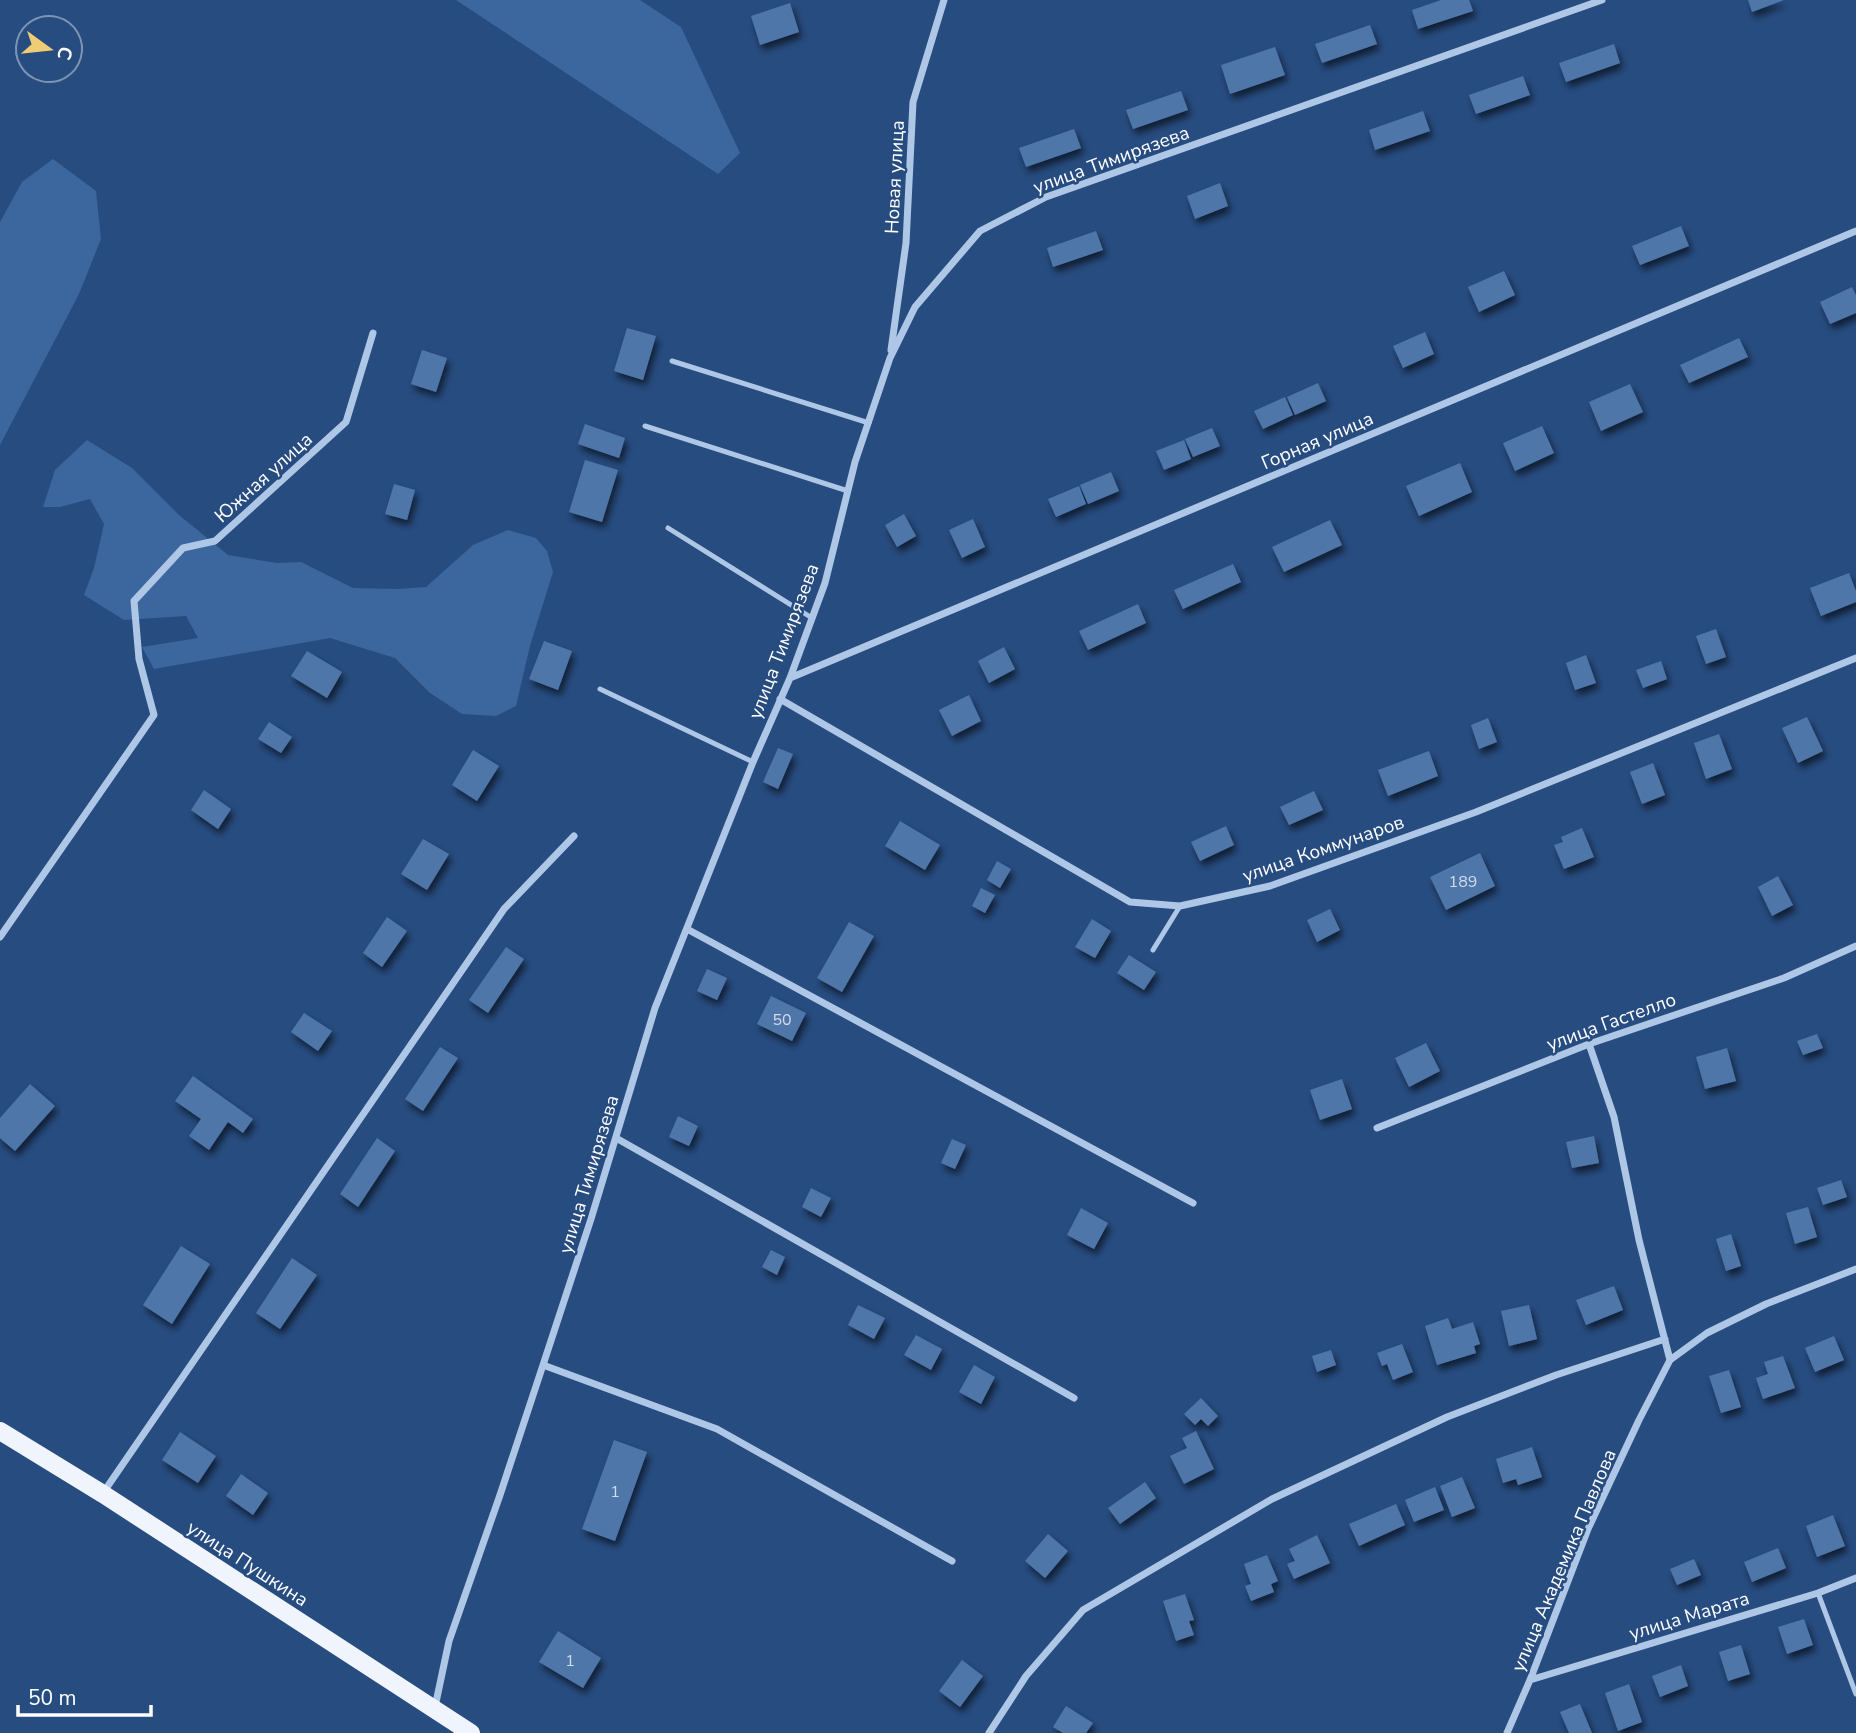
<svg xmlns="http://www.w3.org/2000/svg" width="1856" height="1733" viewBox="0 0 1856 1733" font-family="'Nunito Sans',sans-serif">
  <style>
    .green { fill: #3c669e }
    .building { fill: #5076a9; filter: url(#shadow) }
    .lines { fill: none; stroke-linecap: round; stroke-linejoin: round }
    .service { stroke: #afc7e6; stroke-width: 5 }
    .minor { stroke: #afc7e6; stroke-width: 7 }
    .primary { stroke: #f0f5fd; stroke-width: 18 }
    .labels { text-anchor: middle; stroke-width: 5; stroke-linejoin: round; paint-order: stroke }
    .number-label { font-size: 16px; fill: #d3ddea }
    .street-label { font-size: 19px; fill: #fff; stroke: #274c80 }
  </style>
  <defs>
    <filter id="shadow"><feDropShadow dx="3" dy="5.5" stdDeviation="3.5" flood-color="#0009"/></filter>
  </defs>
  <rect width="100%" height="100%" fill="#274c80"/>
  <path class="green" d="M456 0H640L681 27 740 153 718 174Z
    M53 159 96 191 101 239 79 294 0 445V222L22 182Z
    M87 440 132 468 179 515 228 555 277 563 301 562 353 588 397 589 426 587 473 545 508 530 536 538 547 551 553 572 530 646 516 706 496 716 462 714 430 693 395 658 330 638 154 669 142 647 198 638 186 616 124 620 84 595 94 568 104 524 90 499 60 507H43L55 470Z"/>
  <path class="building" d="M1441 0H1469L1473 11 1418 29 1412 10Z
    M1748 0H1784L1752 12Z
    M790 3 799 32 760 45 751 16Z
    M1370 25 1377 44 1322 63 1315 44Z
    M1614 44 1620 63 1566 82 1559 63Z
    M1275 47 1285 75 1230 94 1221 65Z
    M1523 76 1530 95 1476 114 1469 95Z
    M1181 91 1188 110 1133 129 1126 110Z
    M1423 111 1430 131 1375 150 1369 130Z
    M1074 129 1081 148 1026 167 1019 148Z
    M1220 183 1228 206 1195 219 1187 196Z
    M1681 226 1689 246 1640 265 1632 246Z
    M1096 231 1103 250 1053 267 1047 248Z
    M1504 271 1515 295 1479 312 1468 287Z
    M1852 287 1856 295V313L1830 324 1820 302Z
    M627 328 656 336 643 380 614 371Z
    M1425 332 1434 354 1403 368 1393 346Z
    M1739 338 1748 357 1689 383 1680 365Z
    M422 350 447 358 436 392 411 384Z
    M1318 383 1326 401 1295 415 1287 397Z
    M1630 384 1643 412 1601 431 1589 402Z
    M1285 397 1293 415 1263 429 1254 411Z
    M585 424 625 438 619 458 578 444Z
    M1542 426 1554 453 1515 471 1503 443Z
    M1212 428 1220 446 1193 457 1185 439Z
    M1184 440 1191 459 1164 470 1156 451Z
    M585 460 618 470 602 522 569 512Z
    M1460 463 1472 492 1419 516 1406 486Z
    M1111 472 1119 491 1088 504 1080 485Z
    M394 484 415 490 407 520 385 514Z
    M1079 486 1086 504 1056 517 1048 499Z
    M904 514 916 536 897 547 885 525Z
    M973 519 985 547 962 558 949 530Z
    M1330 520 1342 545 1284 572 1272 547Z
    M1233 564 1241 582 1183 609 1174 590Z
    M1849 573 1856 591V602L1821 616 1810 588Z
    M1138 604 1146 623 1088 650 1079 631Z
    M1716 629 1726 657 1706 664 1696 636Z
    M544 641 572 651 558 690 529 679Z
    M1004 647 1015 669 989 683 978 661Z
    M307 651 342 672 327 698 291 676Z
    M1586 655 1596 683 1575 690 1566 663Z
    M1661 661 1667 679 1643 688 1636 670Z
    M969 695 981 721 952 736 939 710Z
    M1807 717 1823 751 1798 763 1782 728Z
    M1488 718 1497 742 1479 749 1471 725Z
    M269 722 292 737 281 753 258 739Z
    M1719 734 1732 769 1706 779 1694 743Z
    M778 748 793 754 778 789 763 782Z
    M473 750 499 766 477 801 452 785Z
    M1429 751 1438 776 1388 796 1378 770Z
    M1653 763 1665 795 1642 804 1630 772Z
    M204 790 231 809 218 829 191 810Z
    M1314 791 1323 810 1289 825 1280 807Z
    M900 821 940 845 925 870 885 846Z
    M1226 826 1234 845 1200 861 1191 842Z
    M1582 828 1594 857 1564 869 1554 845 1563 842 1561 837Z
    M423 839 449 854 427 890 401 874Z
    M1480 853 1495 886 1446 910 1430 877Z
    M997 861 1011 869 1000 888 987 880Z
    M1778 876 1793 905 1772 916 1758 887Z
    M981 888 995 895 985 913 972 906Z
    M1330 909 1340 930 1317 942 1307 920Z
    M387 917 407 931 382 967 363 953Z
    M1092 919 1111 931 1095 958 1075 947Z
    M849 922 874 936 842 992 817 978Z
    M506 947 524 959 488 1013 469 1000Z
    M1129 955 1156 972 1144 990 1117 973Z
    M707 969 727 978 717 1000 697 991Z
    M771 996 806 1013 792 1041 757 1024Z
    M304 1013 332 1031 318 1051 291 1032Z
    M1817 1034 1823 1048 1803 1055 1797 1041Z
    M1426 1043 1440 1071 1409 1087 1395 1058Z
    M440 1047 458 1058 423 1111 405 1099Z
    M1727 1048 1736 1081 1705 1089 1696 1057Z
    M193 1076 253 1119 243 1133 228 1122 209 1150 189 1136 201 1119 175 1101Z
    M1342 1079 1352 1109 1320 1120 1310 1090Z
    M30 1084 55 1106 15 1151 0 1138V1118Z
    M678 1116 698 1126 689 1146 669 1137Z
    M1594 1136 1599 1163 1572 1168 1566 1142Z
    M377 1138 395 1151 358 1207 340 1194Z
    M952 1139 966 1145 955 1169 941 1163Z
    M1841 1180 1847 1197 1823 1205 1817 1188Z
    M811 1188 831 1198 821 1217 802 1207Z
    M1808 1207 1817 1237 1795 1244 1786 1213Z
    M1081 1208 1108 1223 1094 1249 1067 1235Z
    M1731 1234 1741 1266 1726 1271 1716 1239Z
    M181 1246 210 1264 172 1324 143 1305Z
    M771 1250 785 1257 777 1275 762 1267Z
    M292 1258 317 1275 280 1329 256 1313Z
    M1614 1286 1623 1310 1586 1325 1576 1300Z
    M858 1305 885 1318 874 1339 848 1325Z
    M1529 1305 1537 1339 1509 1346 1501 1311Z
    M1448 1318 1452 1329 1473 1322 1480 1344 1474 1346 1476 1353 1437 1365 1425 1326Z
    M916 1335 942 1349 931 1370 904 1355Z
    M1834 1336 1844 1360 1815 1372 1805 1348Z
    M1402 1344 1413 1372 1393 1380 1387 1364 1382 1366 1377 1353Z
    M1331 1350 1336 1365 1317 1372 1312 1356Z
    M1783 1356 1795 1388 1763 1399 1756 1378 1768 1374 1764 1362Z
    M974 1365 995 1377 981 1404 959 1392Z
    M1729 1370 1741 1407 1721 1413 1709 1376Z
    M1201 1398 1218 1416 1208 1426 1201 1419 1195 1425 1184 1414Z
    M1196 1431 1214 1469 1184 1484 1170 1456 1187 1448 1182 1438Z
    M180 1432 216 1456 198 1483 162 1460Z
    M614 1440 647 1452 615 1541 582 1529Z
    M1532 1447 1542 1477 1518 1485 1516 1479 1503 1483 1496 1459Z
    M241 1474 268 1493 253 1515 226 1496Z
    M1462 1477 1475 1508 1452 1517 1440 1486Z
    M1145 1482 1156 1498 1120 1524 1108 1508Z
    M1435 1487 1444 1510 1414 1522 1405 1500Z
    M1396 1504 1405 1525 1359 1546 1349 1524Z
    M1833 1515 1845 1546 1817 1557 1806 1526Z
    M1048 1534 1068 1551 1045 1578 1025 1561Z
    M1317 1535 1330 1563 1294 1579 1287 1564 1295 1561 1289 1549Z
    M1778 1548 1786 1568 1752 1582 1744 1562Z
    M1267 1555 1278 1581 1271 1584 1274 1592 1251 1601 1245 1586 1251 1584 1244 1564Z
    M1694 1559 1701 1575 1677 1585 1670 1569Z
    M1185 1594 1194 1620 1189 1621 1194 1635 1176 1641 1163 1601Z
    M1804 1619 1813 1645 1787 1654 1778 1627Z
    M558 1631 601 1658 583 1688 539 1662Z
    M1741 1645 1750 1674 1728 1681 1719 1652Z
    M962 1660 983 1676 960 1707 939 1691Z
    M1681 1665 1688 1686 1660 1697 1652 1676Z
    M1629 1684 1642 1722 1618 1731 1605 1693Z
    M1580 1704 1592 1733H1569L1560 1712Z
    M1066 1706 1093 1723 1086 1733H1063L1053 1727Z"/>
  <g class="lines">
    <path class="service" d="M672 361 869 423
      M645 426 848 491
      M668 528 812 618
      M600 689 753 762
      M1153 950 1180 906
      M1818 1593 1856 1694"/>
    <path class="minor" d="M891 350 906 243 913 102 944 0
      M790 678 1856 231
      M780 699 1130 902 1180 906 1270 886 1476 812 1856 658
      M687 929 1193 1203
      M0 937 154 715 139 659 134 601 183 548 215 541 346 422 373 333
      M1589 1044 1614 1117 1639 1240 1670 1360
      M1377 1128 1589 1044 1784 978 1856 946
      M616 1138 1074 1398
      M543 1365 717 1429 952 1561
      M103 1493 504 909 574 836
      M1530 1680 1818 1593 1856 1578
      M435 1707 449 1641 500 1495 543 1365 591 1219 655 1008 753 762 790 678 825 583 855 462 890 358 915 307 980 231 1046 197 1602 0
      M989 1733 1026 1676 1083 1610 1272 1499 1447 1417 1556 1375 1665 1339
      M1507 1733 1530 1680 1588 1529 1639 1420 1670 1360 1707 1333 1766 1304 1856 1269"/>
    <path class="primary" d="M0 1431 103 1494 471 1733"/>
  </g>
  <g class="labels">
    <g class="number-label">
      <text x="1463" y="887">189</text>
      <text x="782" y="1025">50</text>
      <text x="615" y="1497">1</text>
      <text x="570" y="1666">1</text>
    </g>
    <g class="street-label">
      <text transform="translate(1111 159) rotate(-20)" y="7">улица Тимирязева</text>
      <text transform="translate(894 177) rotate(-87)" y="7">Новая улица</text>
      <text transform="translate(1317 440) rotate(-23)" y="7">Горная улица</text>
      <text transform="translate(263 477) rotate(-42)" y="7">Южная улица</text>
      <text transform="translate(783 641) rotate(-69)" y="7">улица Тимирязева</text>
      <text transform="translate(1323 848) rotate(-19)" y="7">улица Коммунаров</text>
      <text transform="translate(1611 1021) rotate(-20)" y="7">улица Гастелло</text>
      <text transform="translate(588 1174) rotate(-73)" y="7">улица Тимирязева</text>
      <text transform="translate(1563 1560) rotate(-67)" y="7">улица Академика Павлова</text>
      <text transform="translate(248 1563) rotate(33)" y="7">улица Пушкина</text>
      <text transform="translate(1689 1615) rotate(-17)" y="7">улица Марата</text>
    </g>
  </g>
  <g transform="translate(49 49) rotate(105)"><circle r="33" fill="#274c80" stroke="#7d94b3" stroke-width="2"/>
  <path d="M0-5L12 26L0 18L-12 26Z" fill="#eecd75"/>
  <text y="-10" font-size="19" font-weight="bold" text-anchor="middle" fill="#ffffff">С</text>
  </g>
  <path d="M18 1705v10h133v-10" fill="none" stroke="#ffffff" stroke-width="3.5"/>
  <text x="28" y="1705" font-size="21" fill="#ffffff" stroke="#274c80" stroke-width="5" paint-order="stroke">50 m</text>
</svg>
